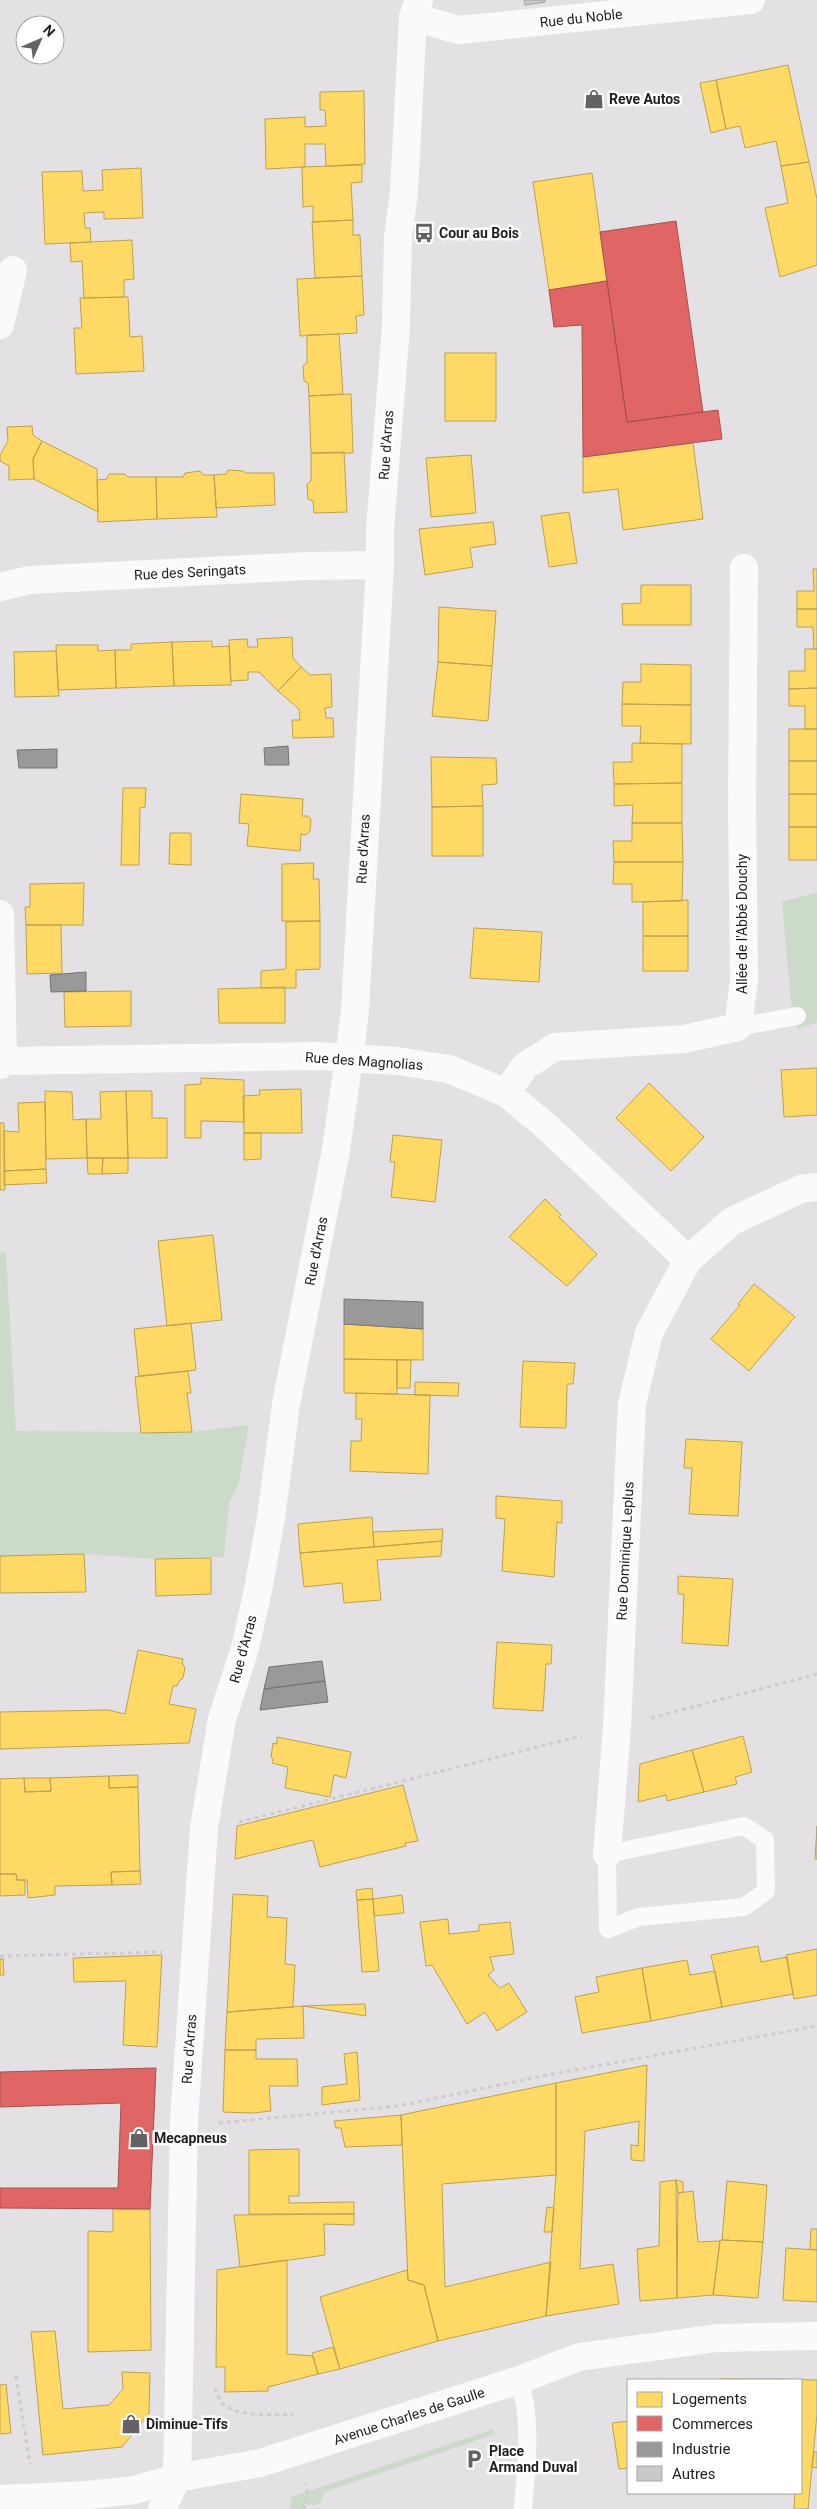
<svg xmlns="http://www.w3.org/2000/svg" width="817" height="2509" viewBox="0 0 817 2509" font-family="Roboto,sans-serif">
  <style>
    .green { fill: #ccdaca }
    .homes { fill: #ffd966; stroke: #bca151 }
    .shops { fill: #e06666; stroke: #a65051 }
    .industry { fill: #999; stroke: #757475 }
    .building { fill: #cac8ca; stroke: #a4a2a4 }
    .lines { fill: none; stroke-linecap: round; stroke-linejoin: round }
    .path { stroke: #cecdce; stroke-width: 3; stroke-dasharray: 4 4; stroke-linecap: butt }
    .service { stroke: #fbfafb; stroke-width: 18 }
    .minor { stroke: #fbfafb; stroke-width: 28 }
    .tertiary { stroke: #fbfafb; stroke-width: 28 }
    .labels { text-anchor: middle; stroke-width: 5; stroke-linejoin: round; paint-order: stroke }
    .street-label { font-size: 14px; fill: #201e20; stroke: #fff }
    .poi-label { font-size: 14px; font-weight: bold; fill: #201e20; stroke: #fff; text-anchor: start }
  </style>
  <rect width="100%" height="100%" fill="#e3e1e3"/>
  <path class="green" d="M817 892V1023L797 1029 795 1007H792L791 1002 782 902Z
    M6 1252 16 1431 192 1432 249 1425 239 1482 229 1504 224 1557 155 1559 84 1554 0 1556V1253Z
    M493 2429 495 2434 324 2492 321 2502 316 2505 304 2504V2509H290L291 2497Z"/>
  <path class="homes" d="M788 65 809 162 781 166 776 141 745 148 740 126 726 129 716 80Z
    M716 80 726 129 711 133 700 83Z
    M364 91 365 164 326 166 325 144H305V167L266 169 265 119 305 117V127L326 126 325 110H320V92Z
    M809 162 817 199V265L780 277 765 208 788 203 781 166Z
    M362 165V182L351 183 353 220 313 222V206L303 207 302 167Z
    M141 168 143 218 104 219V212L84 213 85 228H90L91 242 45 244 42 172 82 171 83 191 103 190 102 170Z
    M592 173 607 281 549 290 533 182Z
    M353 220V235H360L362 276 315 278 312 222Z
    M132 240 134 279 124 280V297L84 298 82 261 71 262 70 243Z
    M362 276 364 315 356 316 357 333 300 336 297 279Z
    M128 297 130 337 142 336 144 371 76 374 74 328H82L80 298Z
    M339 334 343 394 309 396 308 383 304 381 303 366 307 363V335Z
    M445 353H496V421H445Z
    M351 394 353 453H311L309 396Z
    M32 426 33 435 42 441 33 459 34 479 9 480V466L0 461V455L8 441 7 427Z
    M42 441 97 469 98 512 34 479 33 459Z
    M693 443 703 519 623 530 618 489 583 493V457Z
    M344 452 347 512 314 513 313 501 308 499 307 484 311 481V453Z
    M471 455 476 513 431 517 426 458Z
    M228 470 243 471 246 473H274L275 505 216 508 214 475 226 474Z
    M200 471 203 475H214L217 517 157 519 156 477H183L185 473Z
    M109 474H125L128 477H156L157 519 98 522 97 480 107 479Z
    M569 512 577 563 549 567 541 516Z
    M493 522 496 544 470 548 473 567 425 575 419 529Z
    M813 569H817V609H797V591H814Z
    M641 585H691V625H623L622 604 641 603Z
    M439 607 496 611 492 666 438 662Z
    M797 609H817V649H814L813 627H797Z
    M292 637 293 658 301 667 278 691 259 672H248V680L231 681 229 640 247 639 248 647H258L257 639Z
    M212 641V647L229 646 231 685 174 686 172 642Z
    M172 642 174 686 116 688 115 650H131V644Z
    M56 645H98V651L115 650 116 688 58 690Z
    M805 649H817V688L789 689V671H805Z
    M56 651 59 696 15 697 14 652Z
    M438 662 492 666 488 721 432 716Z
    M641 664 691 665V705L622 704 623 682H641Z
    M301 667 310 675 331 674 332 707 325 708 326 718H333L334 737 293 738 292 720H300L299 709 278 691Z
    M817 688V729H805V706H789V689Z
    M622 704 691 705V744L640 743 641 726H622Z
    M789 729H817V761H789Z
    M632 743 682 744V783L614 784 613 762H632Z
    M431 757 496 758 497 784 482 785 483 806 432 807Z
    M789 761H817V794H789Z
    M682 783V823H632L633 805 614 806V784Z
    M123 788H146L145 807 140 808 139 865H121Z
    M241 794 303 799 302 816H308L311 819 310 831 306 835 301 834 300 851 247 846 249 824 239 823Z
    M789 794H817V827H789Z
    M483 806V856H432V807Z
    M632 823H682L683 862H614L613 841H632Z
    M789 827H817V860H789Z
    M170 833H191V865L169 864Z
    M614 862H683L682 901 632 902V884H613Z
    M314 863 313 879H319L320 921H282V864Z
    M84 883 83 925H26L25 907H30V884Z
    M688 900V936H643V902Z
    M320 921V969L296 970V988H261V971L286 969V922Z
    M26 925H61L62 973 27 974Z
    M474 928 542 932 539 982 470 978Z
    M643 936H688V971H643Z
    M285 987V1023H219L218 989Z
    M131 991V1026L65 1027 64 992Z
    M817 1068V1115L784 1117 781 1070Z
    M201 1078 244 1080V1122L201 1121V1138H185V1085L201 1084Z
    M649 1083 704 1137 671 1171 616 1118Z
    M301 1089 302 1133H244L243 1096 260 1095 259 1090Z
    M45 1091 72 1092 73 1120 86 1119 87 1158 46 1159Z
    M126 1091H152V1118H167V1158H128Z
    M126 1091 128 1158H87L86 1119H101L100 1092Z
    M45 1102 46 1169 4 1171V1131L19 1132 18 1103Z
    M0 1123H4L5 1190H0Z
    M244 1133H261V1159L244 1160Z
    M393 1135 442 1140 435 1202 391 1197 395 1162H390Z
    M87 1158H103L102 1174H88Z
    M103 1158H128V1173L102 1174Z
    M46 1169 47 1183 4 1185V1171Z
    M545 1199 561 1215 559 1217 597 1254 567 1286 509 1237Z
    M213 1235 222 1320 167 1326 158 1241Z
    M754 1284 795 1317 749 1371 711 1339 740 1305 738 1304Z
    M191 1323 196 1370 139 1376 134 1329Z
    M344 1324 423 1329V1360L344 1359Z
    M344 1359 397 1360V1394L344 1393Z
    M397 1360H411L410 1388H397Z
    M523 1361 575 1363 573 1384H567L566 1428 520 1427Z
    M188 1371 191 1393H187L192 1432 141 1433 135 1377Z
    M415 1382 459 1383 458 1396 415 1395Z
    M356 1393 430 1395 428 1474 350 1471 351 1441H361L362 1419H356Z
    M686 1439 742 1442 738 1516 689 1514 692 1468H684Z
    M496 1496 562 1501V1523L557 1522 554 1577 502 1571 505 1519 496 1518Z
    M372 1517 374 1547 300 1553 298 1524Z
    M443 1529 442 1541 374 1547 373 1532Z
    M442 1541 441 1556 377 1560 381 1600 344 1603 342 1583 304 1587 300 1553Z
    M84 1554 86 1592 0 1593V1556Z
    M211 1558V1594L156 1596 155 1559Z
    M678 1576 733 1579 728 1646 682 1643 684 1594H678Z
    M497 1642 552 1645 551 1664H546L543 1711 493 1708Z
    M138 1650 183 1659 182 1663 185 1668 183 1678 179 1681 177 1686H173L169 1704 196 1709 189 1743 0 1749V1712L108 1710 125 1714Z
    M743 1736 752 1772 735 1777 737 1784 704 1792 692 1750Z
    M277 1737 351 1752 346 1778 334 1775 330 1797 285 1788 288 1767 272 1763 273 1759 271 1757 273 1743 277 1744Z
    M692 1750 704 1792 667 1801 666 1795 638 1802 640 1764Z
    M138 1775V1787L109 1788V1776Z
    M109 1776V1788L138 1787 140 1871 111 1872 112 1885 55 1886V1895L28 1898 27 1880H17L16 1874H0V1779L24 1778 25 1792 51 1791 50 1778Z
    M24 1778H50L51 1791 25 1792Z
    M403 1785 418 1841 405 1843 406 1846 320 1867 313 1840 235 1859 237 1826Z
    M817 1826V1859H815Z
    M140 1871 141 1884 112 1885 111 1872Z
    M0 1874H16L17 1880H25V1895L0 1896Z
    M372 1888 373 1899 357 1900 356 1890Z
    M233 1894 268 1896 267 1917 287 1918 285 1964 295 1965 293 2007 227 2012Z
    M402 1895 404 1913 374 1916 373 1899Z
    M373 1899 379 1971 362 1972 357 1900Z
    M448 1919 449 1934 479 1931V1925L510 1922 514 1954 490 1957 494 1970 488 1975 500 1988 509 1983 527 2012 497 2031 485 2012 467 2024 432 1965 426 1966 420 1922Z
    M758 1946 761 1962 787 1957 793 1994 722 2007 711 1955Z
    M817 1949V1995L794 1999 786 1955Z
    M162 1955 157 2047 123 2045 126 1981 74 1982 73 1958Z
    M0 1959H3L4 1975H0Z
    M687 1960 690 1975 715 1971 722 2007 651 2021 642 1968Z
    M642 1968 651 2021 582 2033 575 1997 599 1992 596 1977Z
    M365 2004 366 2016 303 2006Z
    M303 2006 304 2038 256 2039V2050H225L227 2012Z
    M225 2050H256V2059H297L298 2086H269L271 2111 253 2113 223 2112Z
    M357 2052 360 2100 322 2105V2087L347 2084 344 2054Z
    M647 2065 644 2161 631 2160V2145L638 2146 639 2121 585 2131 580 2269 613 2264 619 2304 546 2316 556 2175V2083Z
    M556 2083V2175L442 2184 445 2287 551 2262 546 2316 438 2341 424 2285 408 2280 401 2115Z
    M401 2115 402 2145 345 2147 341 2128H336L334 2121Z
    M299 2149V2196H289V2203L354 2202V2214H249V2150Z
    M676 2180 683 2182V2192L678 2193Z
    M676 2180 677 2298 640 2301 637 2249 659 2246 660 2182Z
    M727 2181 767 2185 763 2242 722 2240Z
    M693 2191 698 2242 720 2241 713 2295 677 2298 678 2193Z
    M547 2207 554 2208 552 2232H544Z
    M113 2209H150L151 2350 88 2352V2231L113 2232Z
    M354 2214V2225L324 2224 325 2255 240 2267 234 2215Z
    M811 2229H817V2250L810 2249Z
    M722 2240 763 2242 758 2298 713 2295 720 2241Z
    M786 2248 817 2250V2302L783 2300Z
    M287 2260V2354L313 2356 318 2374 268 2387V2391L225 2392V2367H216L217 2270Z
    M407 2270 408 2280 424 2285 438 2341 340 2369 320 2297Z
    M55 2331 63 2409 109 2405 123 2389 122 2372 150 2373 149 2413 122 2447 43 2455 31 2332Z
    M333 2347 340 2369 318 2374 312 2353Z
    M720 2379H775L774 2380Z
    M775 2379 817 2380V2414L808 2509H794L795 2493H801V2380Z
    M6 2384 11 2433 0 2434V2385Z
    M628 2421V2468L619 2469 612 2423Z
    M814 2452H817V2468L812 2467Z"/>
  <path class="shops" d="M676 221 703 412 627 422 600 232Z
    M607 281 627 422 718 410 722 439 583 457 582 325 554 327 549 290Z
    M156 2068 150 2209 0 2208V2188H118L121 2103 0 2107V2072Z"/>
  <path class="industry" d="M288 746 289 765H265L264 748Z
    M57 749V768H19L17 750Z
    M86 972V991L51 992 50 975Z
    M344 1299 423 1302V1329L344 1324Z
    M322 1661 325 1681 264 1689 269 1667Z
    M325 1681 328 1702 260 1710 264 1689Z"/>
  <path class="building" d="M524 0H545V2L525 5Z"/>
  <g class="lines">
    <path class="path" d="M651 1718 817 1674
      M239 1822 582 1736
      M0 1956 162 1952
      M219 2123 398 2106 547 2075 817 2026
      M16 2376 30 2464
      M215 2388C217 2392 219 2399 222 2403 234 2417 275 2415 292 2414V2416
      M304 2509 307 2492 306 2484"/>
    <path class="service" d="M738 1027 797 1016
      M744 1826 765 1840 766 1891 744 1907 639 1917 608 1929 607 1854Z
      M519 2380C533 2422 526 2465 523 2509"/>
    <path class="minor" d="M413 17 459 30 751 0
      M0 325 13 270
      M0 587 30 580 308 566 380 565
      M0 914 3 1061
      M0 1065 3 1061 317 1056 397 1061 449 1069 506 1093 546 1126 688 1260 732 1221 801 1189 817 1187
      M506 1093 525 1066 555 1047 684 1039 738 1027 744 980 742 806 744 568
      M607 1854 617 1727 632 1404 649 1333 688 1260
      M162 2509 177 2478 184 2121 204 1828 222 1719 245 1648 258 1590 271 1518 286 1404 336 1150 349 1058 355 1010 380 565V530L396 326 398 238 404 192 413 17 419 0"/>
    <path class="tertiary" d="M0 2499 88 2495 134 2490 177 2478 260 2463 519 2380 579 2357 718 2338 817 2336"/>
  </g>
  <defs>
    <symbol id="shop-bare" viewBox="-9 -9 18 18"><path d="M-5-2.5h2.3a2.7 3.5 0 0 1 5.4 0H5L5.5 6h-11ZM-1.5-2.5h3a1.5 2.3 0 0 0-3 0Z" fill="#646264" stroke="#fff" stroke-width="2.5" paint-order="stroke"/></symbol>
    <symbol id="bus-bare" viewBox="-9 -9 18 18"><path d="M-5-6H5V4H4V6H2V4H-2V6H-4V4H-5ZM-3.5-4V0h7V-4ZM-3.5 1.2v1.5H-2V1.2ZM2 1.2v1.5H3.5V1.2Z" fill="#646264" stroke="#fff" stroke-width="2.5" paint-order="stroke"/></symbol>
    <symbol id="parking-bare" viewBox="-9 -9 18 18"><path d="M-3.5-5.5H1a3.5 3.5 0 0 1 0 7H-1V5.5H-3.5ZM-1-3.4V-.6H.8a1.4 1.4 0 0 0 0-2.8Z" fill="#646264" stroke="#fff" stroke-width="2.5" paint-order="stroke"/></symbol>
  </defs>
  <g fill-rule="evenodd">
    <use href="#shop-bare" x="580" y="85" width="28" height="28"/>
    <use href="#bus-bare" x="410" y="219" width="28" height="28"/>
    <use href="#shop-bare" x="125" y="2124" width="28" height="28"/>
    <use href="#shop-bare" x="117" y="2410" width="28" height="28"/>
    <use href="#parking-bare" x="460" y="2445" width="28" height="28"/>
  </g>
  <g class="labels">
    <g class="street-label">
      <text transform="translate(581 18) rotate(-6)" y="5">Rue du Noble</text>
      <text transform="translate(386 445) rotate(-86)" y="5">Rue d'Arras</text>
      <text transform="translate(190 572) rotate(-3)" y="5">Rue des Seringats</text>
      <text transform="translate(363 849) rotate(-87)" y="5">Rue d'Arras</text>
      <text transform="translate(742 924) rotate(-90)" y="5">Allée de l'Abbé Douchy</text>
      <text transform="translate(364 1061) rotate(4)" y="5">Rue des Magnolias</text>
      <text transform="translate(316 1251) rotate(-79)" y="5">Rue d'Arras</text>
      <text transform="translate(625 1551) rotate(-87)" y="5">Rue Dominique Leplus</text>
      <text transform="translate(243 1649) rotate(-75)" y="5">Rue d'Arras</text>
      <text transform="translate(189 2049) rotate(-86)" y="5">Rue d'Arras</text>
      <text transform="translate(409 2416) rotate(-18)" y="5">Avenue Charles de Gaulle</text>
    </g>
    <g class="poi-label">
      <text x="609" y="104">Reve Autos</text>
      <text x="439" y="238">Cour au Bois</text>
      <text x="154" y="2143">Mecapneus</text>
      <text x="146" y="2429">Diminue-Tifs</text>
      <text x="489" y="2456">Place<tspan x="489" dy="16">Armand Duval</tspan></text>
    </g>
  </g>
  <rect x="627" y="2379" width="175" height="115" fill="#ffffff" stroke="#a6a5a6"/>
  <rect x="637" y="2392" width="25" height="15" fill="#ffd966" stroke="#a6a5a6"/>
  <text x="672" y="2404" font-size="15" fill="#201e20">Logements</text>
  <rect x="637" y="2416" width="25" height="15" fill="#e06666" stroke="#a6a5a6"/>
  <text x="672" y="2429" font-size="15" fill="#201e20">Commerces</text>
  <rect x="637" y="2442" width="25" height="15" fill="#999999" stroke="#a6a5a6"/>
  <text x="672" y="2454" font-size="15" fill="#201e20">Industrie</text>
  <rect x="637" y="2466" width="25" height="15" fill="#cac8ca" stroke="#a6a5a6"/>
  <text x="672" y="2479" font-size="15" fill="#201e20">Autres</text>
  <g transform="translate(40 40) rotate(45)"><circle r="24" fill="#ffffff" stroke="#a6a5a6"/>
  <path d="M0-4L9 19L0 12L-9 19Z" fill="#646264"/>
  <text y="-8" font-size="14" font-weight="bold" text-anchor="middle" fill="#201e20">N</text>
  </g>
</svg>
